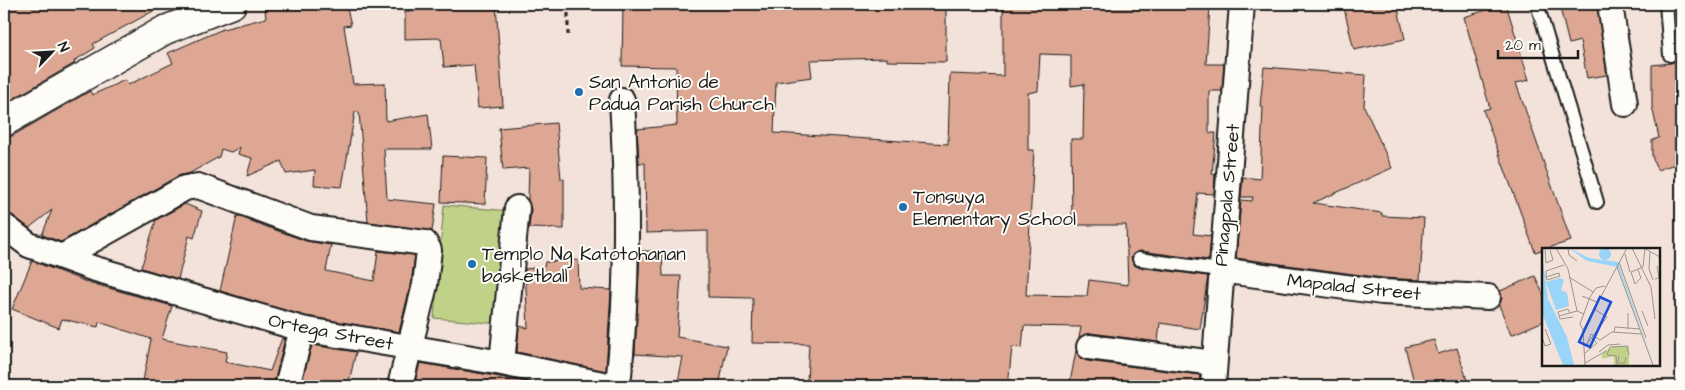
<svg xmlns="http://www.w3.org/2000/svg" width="1685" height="390" viewBox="0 0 1685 390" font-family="'Architects Daughter',sans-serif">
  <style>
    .green { fill: #bfd287; stroke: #6e7752 }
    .building { fill: #dda793; stroke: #1c1c1c; fill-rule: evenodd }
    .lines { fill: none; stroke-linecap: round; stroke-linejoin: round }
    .service-casing { stroke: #1c1c1c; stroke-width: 16 }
    .minor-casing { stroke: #1c1c1c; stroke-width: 28 }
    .secondary-casing { stroke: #1c1c1c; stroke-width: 31 }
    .path { stroke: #1c1c1c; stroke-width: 3; stroke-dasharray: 5 4; stroke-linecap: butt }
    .service { stroke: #fdfcf7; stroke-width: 12 }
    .minor { stroke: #fdfcf7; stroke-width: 24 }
    .secondary { stroke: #fdfcf7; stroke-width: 28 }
    .poi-dot { fill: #1f6fb2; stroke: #fdfcf7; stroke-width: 2 }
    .labels { text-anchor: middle; stroke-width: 4; stroke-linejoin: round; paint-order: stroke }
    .poi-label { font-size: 19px; fill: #1c1c1c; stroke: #fdfcf7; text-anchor: start }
    .street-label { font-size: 19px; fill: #1c1c1c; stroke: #fdfcf7 }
    .inset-road { fill: none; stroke: #9d938d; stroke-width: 1 }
    .view { fill: #1d4ed8; fill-opacity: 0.15; stroke: #1d4ed8; stroke-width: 2.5 }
    .inset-edge { fill: none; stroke: #1c1c1c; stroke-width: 2.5 }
  </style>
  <rect width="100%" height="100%" fill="#f3e2d9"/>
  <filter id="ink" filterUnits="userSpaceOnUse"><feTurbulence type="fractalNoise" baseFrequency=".02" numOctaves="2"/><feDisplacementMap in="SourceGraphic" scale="10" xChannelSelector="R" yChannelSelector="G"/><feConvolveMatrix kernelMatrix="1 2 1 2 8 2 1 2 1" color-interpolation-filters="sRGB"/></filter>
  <g filter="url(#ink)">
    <path class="green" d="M444 205 509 211 499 324 434 318Z"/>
    <path class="building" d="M17 4H166L93 44 95 48 74 61 75 63 4 104V10Z
      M294 4H346L351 25 344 26 353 84 385 83 386 121 428 114 432 149H384L387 199 436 204 432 231 368 222 359 112H355L342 187 314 185 315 170 286 174 281 161 247 176 252 158 238 154 240 147 231 152 221 149 219 157 190 173 178 176 61 242 42 235 52 210 29 228 12 215 4 213V138L12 136 90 91 92 95 125 80 128 85 173 63 168 53 223 29 266 18 265 10Z
      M414 4H496L503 106 478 108 474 65 444 67 441 38 405 39V11H415Z
      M623 4H946V62L887 61V58L810 60 812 77 776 82 774 133 948 144 950 74 1003 76V4L1210 6 1206 64H1224L1222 91H1209V133H1216L1212 174H1215L1214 194 1198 193 1193 234 1211 236 1209 260 1140 251 1133 254 1131 258 1134 265 1138 267 1208 276 1200 329 1160 323 1158 342 1091 333 1079 338 1081 327 1024 326 1022 348 1012 347 1008 386H859V384L807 381 809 344 752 343 753 298 708 297V231L646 233 645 163H639L637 129 677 125 676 67 622 66ZM1040 54 1071 55V86L1084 84 1083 139H1071L1072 225H1126L1128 285 1089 280 1087 296 1026 295 1034 150H1028V93L1038 91Z
      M1343 4H1397L1405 39 1354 50Z
      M1506 4 1529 80 1516 83 1571 241 1535 252 1483 110 1490 108 1464 17Z
      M1559 4H1597L1607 75 1587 78 1580 41 1569 44Z
      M1681 59V162L1657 170 1652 156V140L1659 138 1652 106V65L1671 63Z
      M1264 67 1366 75 1364 106 1392 168 1313 203 1382 213V216L1424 218 1420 280 1383 278 1236 258 1241 200 1252 201 1253 197H1241L1243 177 1260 179 1263 106H1260Z
      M556 123 561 179H564V229L529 228 531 209 528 200 529 168 503 170 499 128Z
      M443 156 487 158 485 204 441 202Z
      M185 204 202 211 194 238 189 236 178 279 141 268 156 220Z
      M237 216 306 241 331 245 326 271 374 281 378 251 415 255 411 283 399 332 305 316 220 291Z
      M640 251H662L663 276H681L677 337 727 346 719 386H677L683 357 635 354Z
      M578 260 579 288 611 290 606 371 517 352 519 326 528 328 525 269 544 267 545 262Z
      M32 261 84 281 172 306 162 339 227 352 225 362 270 371 282 338H285L274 386H142L151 339 99 322 98 327 62 319 59 328 12 309Z
      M1535 276 1544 296V321L1511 335 1499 305 1502 298 1500 291Z
      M1434 340 1438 354 1457 348 1467 380 1445 386H1415L1405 347Z
      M312 345 356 352 348 386 301 385Z
      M1076 351 1080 358 1087 361 1200 375 1199 386H1092L1070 382Z
      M420 363 500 377 546 386H414Z"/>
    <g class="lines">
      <defs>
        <path id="service" d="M1537 4 1597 202
          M1666 4 1670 55
          M1139 259 1220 270"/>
        <path id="minor" d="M1610 4 1625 104
          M4 226 29 245 92 268 302 329 502 363 612 386
          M62 257 185 188 198 186 311 228 425 243 429 250 425 285 400 386
          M1220 270 1382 292 1488 297
          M1089 347 1214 363
          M502 363 517 208
          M287 386 302 329
          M618 386C628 291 628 196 622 100
          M1213 386 1242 4"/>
        <path id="secondary" d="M4 122 165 30 232 4"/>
      </defs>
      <use href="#service" class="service-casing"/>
      <use href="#minor" class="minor-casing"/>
      <use href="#secondary" class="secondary-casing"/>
      <path class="path" d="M568 4V35"/>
      <use href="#service" class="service"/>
      <use href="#minor" class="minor"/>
      <use href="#secondary" class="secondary"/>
    </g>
  </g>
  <g class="poi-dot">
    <circle cx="579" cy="92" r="5"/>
    <circle cx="903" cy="207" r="5"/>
    <circle cx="472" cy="264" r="5"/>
  </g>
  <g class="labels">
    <g class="poi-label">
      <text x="589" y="88">San Antonio de<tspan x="589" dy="22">Padua Parish Church</tspan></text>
      <text x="913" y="203">Tonsuya<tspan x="913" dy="22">Elementary School</tspan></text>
      <text x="482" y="260">Templo Ng Katotohanan<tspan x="482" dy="22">basketball</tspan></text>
    </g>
    <g class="street-label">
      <text transform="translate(1226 195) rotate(-85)" y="7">Pinagpala Street</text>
      <text transform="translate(1354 286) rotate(6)" y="7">Mapalad Street</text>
      <text transform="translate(331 331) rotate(11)" y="7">Ortega Street</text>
    </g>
  </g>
  <g transform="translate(1542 248)">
    <rect width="118" height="118" fill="#f3e2d9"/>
    <path d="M72 98H87V117H72V108L61 111 59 108 63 103Z" fill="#bfd287"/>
    <path d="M57 6a6 6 0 1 1 12 0a6 6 0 1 1-12 0ZM27 0 47 10 76 14 112 117 76 19 45 13ZM0 6 6 51 25 89 32 117H21L0 65ZM18 30 22 32 19 42 25 45 27 58 14 62 4 34Z" fill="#98d5f9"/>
    <path class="inset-road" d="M3 0 4 15 11 12 8 2M14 0 26 21 35 63 42 66M26 0 27 7 35 13M90 0 109 39 113 71M102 0 118 9M108 4 107 21 111 32M83 6 88 24M77 14 104 90M75 19 111 117M96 22 99 30 93 36 89 24 101 19 103 0M4 29 17 25 18 28 5 32 4 29V23L22 17M27 29 51 44M113 31 117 30 115 18M40 48 55 54M100 63 106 78M28 65 26 61 16 64 18 71 31 69M17 68 35 63M86 81V65M41 82 38 76 48 49 54 40 63 38M72 84 73 79 98 81M0 89 3 98 9 96 3 81M45 96 49 86 58 92 70 84 100 86M45 96 65 69 52 61M57 104 66 97 78 96M43 105 55 95 50 90M77 108 76 115H83L84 109M43 115 64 103M43 117 41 82 85 0M75 117 74 108 65 107 68 99 85 98 87 107"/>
    <path class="view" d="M58 49 69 54 48 99 37 94Z"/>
    <rect width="118" height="118" class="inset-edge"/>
  </g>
  <rect width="1685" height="390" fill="none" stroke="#fdfcf7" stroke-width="20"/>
  <rect x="10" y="10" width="1665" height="370" fill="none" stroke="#1c1c1c" stroke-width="2" filter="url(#ink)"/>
  <g transform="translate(52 52) rotate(65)" stroke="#fdfcf7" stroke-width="4" paint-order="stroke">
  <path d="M0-4L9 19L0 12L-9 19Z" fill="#1c1c1c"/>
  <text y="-8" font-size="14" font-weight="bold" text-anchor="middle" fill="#1c1c1c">N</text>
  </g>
  <path d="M1498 50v8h80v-8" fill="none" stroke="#1c1c1c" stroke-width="2.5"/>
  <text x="1505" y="50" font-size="15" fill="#1c1c1c" stroke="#fdfcf7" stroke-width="4" paint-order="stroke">20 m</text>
</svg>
